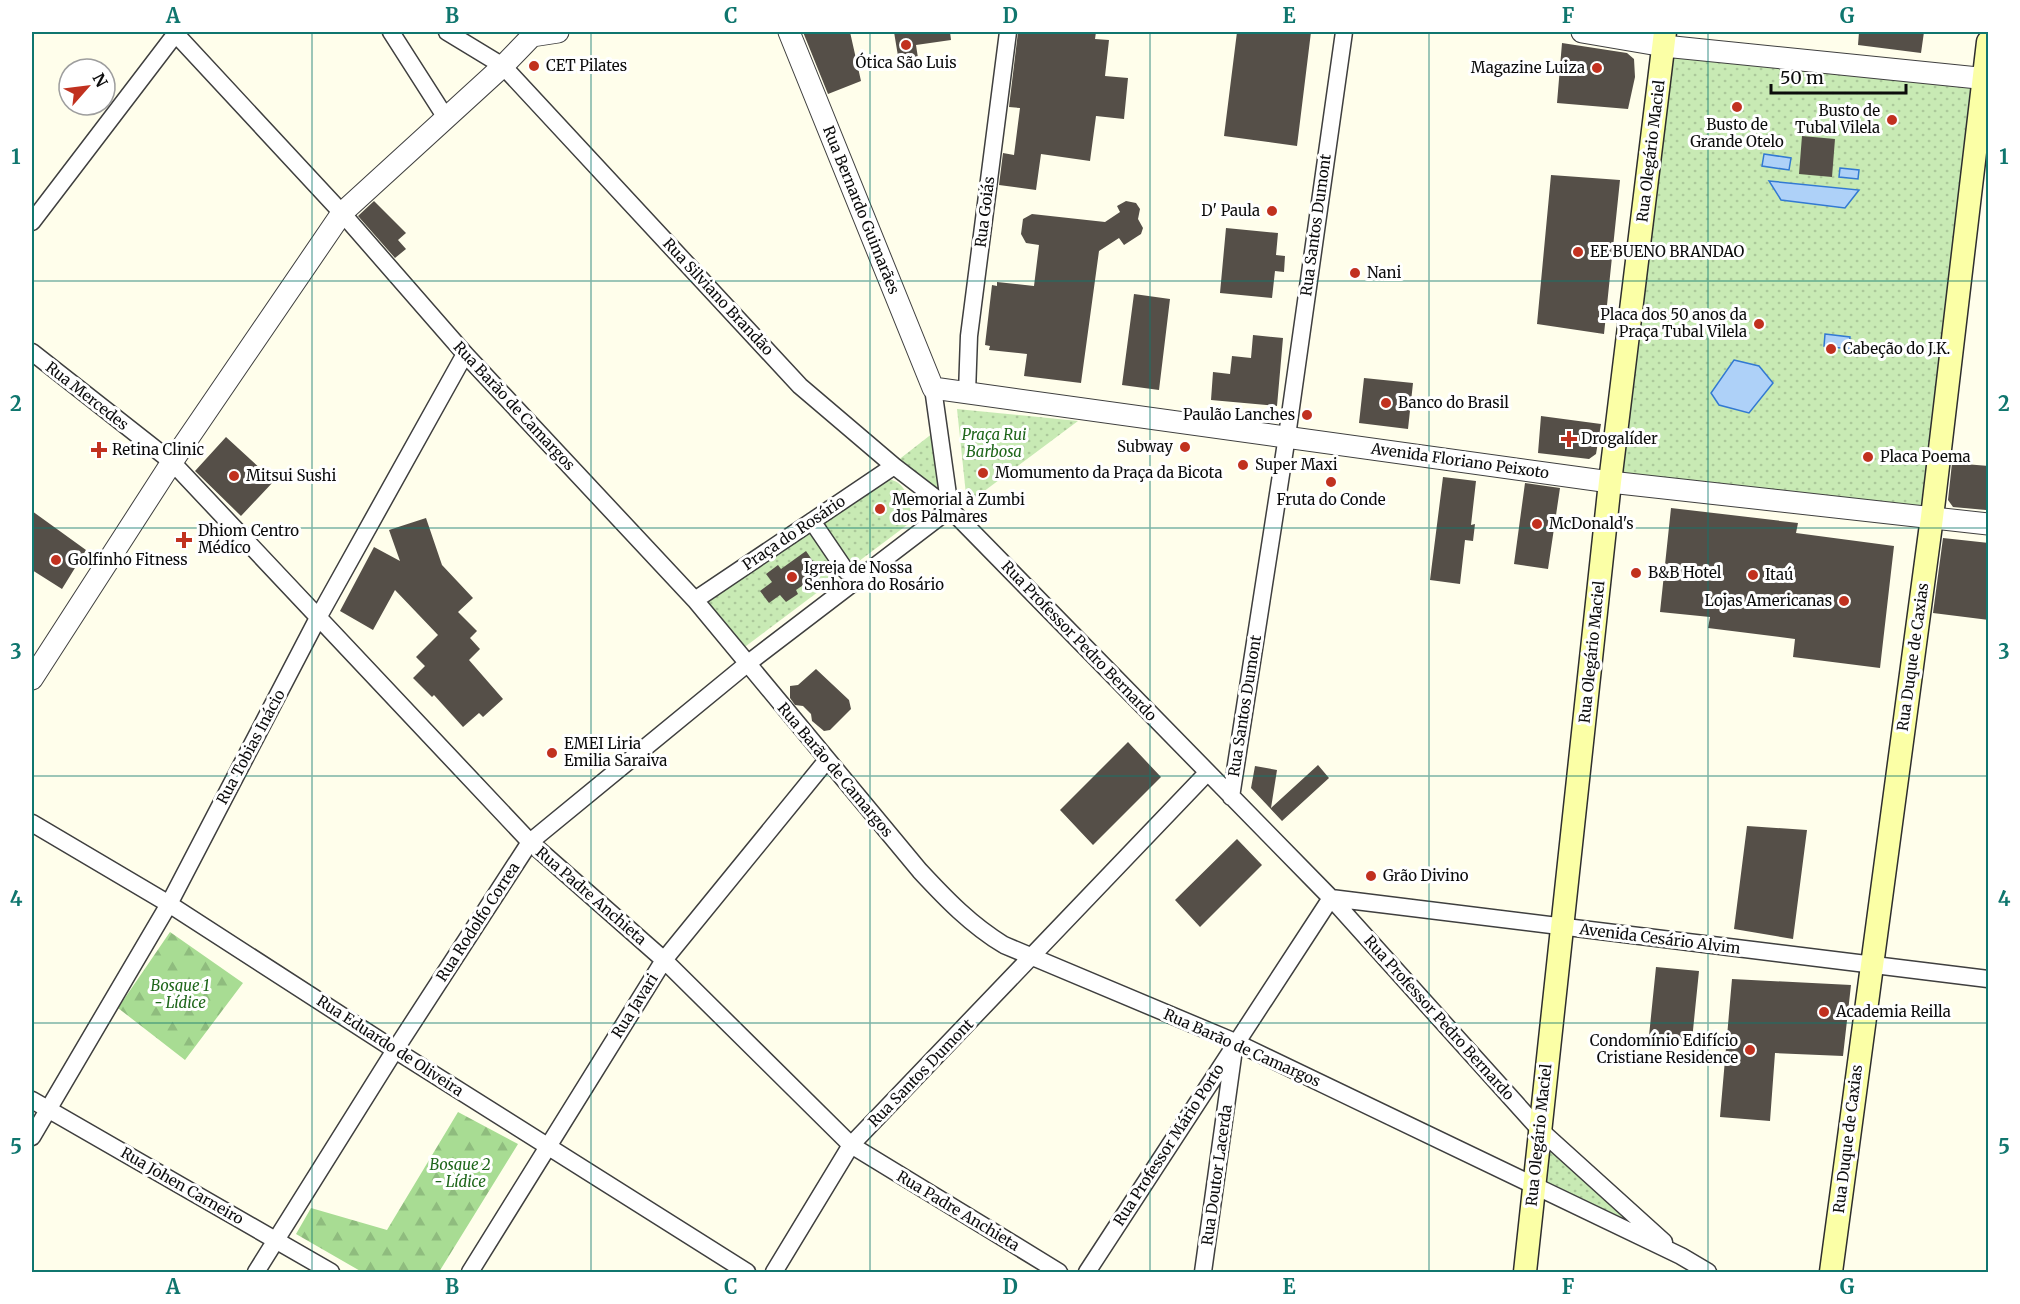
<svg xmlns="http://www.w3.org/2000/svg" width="2020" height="1304" viewBox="0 0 2020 1304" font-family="Merriweather,serif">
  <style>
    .forest { fill: url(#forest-firs) }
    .park { fill: url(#park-dots) }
    .water { fill: #aed1f8; stroke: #3279d2; stroke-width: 1.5 }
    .building { fill: #554f48 }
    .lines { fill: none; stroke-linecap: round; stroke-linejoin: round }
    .minor-casing { stroke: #3f3f3f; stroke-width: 19 }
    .tertiary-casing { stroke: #3f3f3f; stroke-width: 23 }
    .secondary-casing { stroke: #2e2e2e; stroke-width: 25 }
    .minor { stroke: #fff; stroke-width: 16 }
    .tertiary { stroke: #fff; stroke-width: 21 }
    .secondary { stroke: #fbffa6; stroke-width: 22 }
    .grid { fill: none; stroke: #0f766e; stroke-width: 1.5; stroke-opacity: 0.55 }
    .poi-dot { fill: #c1311f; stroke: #fff; stroke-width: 2 }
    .labels { text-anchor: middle; stroke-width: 6; stroke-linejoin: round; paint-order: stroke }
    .poi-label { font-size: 15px; fill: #0c0c0c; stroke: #fff; text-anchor: start }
    .street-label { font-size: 15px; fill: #0c0c0c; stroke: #fff }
    .park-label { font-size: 15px; font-style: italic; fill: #1e661a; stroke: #fff }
    .neatline { fill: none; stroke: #0f766e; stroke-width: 2 }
    .grid-label { font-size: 20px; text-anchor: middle; font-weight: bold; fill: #0f766e }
  </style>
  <defs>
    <pattern id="forest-firs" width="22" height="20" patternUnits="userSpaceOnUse" patternTransform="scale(1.5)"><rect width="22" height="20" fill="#a8dc93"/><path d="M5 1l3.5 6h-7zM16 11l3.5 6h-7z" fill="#8fbc7e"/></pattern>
    <pattern id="park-dots" width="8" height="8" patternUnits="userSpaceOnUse" patternTransform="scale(1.5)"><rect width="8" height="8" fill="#c8eab4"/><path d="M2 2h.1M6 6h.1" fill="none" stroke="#abc89a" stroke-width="1.8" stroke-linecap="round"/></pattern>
  </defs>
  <rect width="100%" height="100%" fill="#fffeeb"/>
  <path class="forest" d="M170 932 243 983 185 1060 118 1008Z
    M458 1112 518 1144 439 1272H362L296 1234 311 1208 387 1230Z"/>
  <path class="park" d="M1664 46 1984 78 1932 517 1603 481Z
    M957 409 1078 421 967 504Z
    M933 433 942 495 897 461Z
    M886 479C908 480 911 505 911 522L742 649 704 601Z
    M1539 1129 1681 1256 1533 1184Z"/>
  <path class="water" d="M1764 154 1791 158 1789 170 1762 166Z
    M1840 168 1859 170 1858 179 1839 177Z
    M1769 181 1859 190 1845 208 1781 200Z
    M1825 334 1850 337 1849 349 1824 346Z
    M1734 360 1759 366 1773 383 1749 413 1719 405 1711 393Z"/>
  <path class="building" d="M803 32H850L861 81 828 94Z
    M894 32H950L951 40 916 45 918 58 899 62Z
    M1018 32H1096L1095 39 1109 40 1105 76 1128 78 1124 119 1096 116 1090 161 1041 154 1036 190 999 185 1003 153 1014 155 1020 108 1009 107Z
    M1237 32H1311L1297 146 1224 136Z
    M1859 32H1924L1921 53 1858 45Z
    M1562 43 1627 53 1634 59 1635 77 1628 109 1557 103Z
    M1802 136 1835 139 1832 177 1799 174Z
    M1551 175 1620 180 1604 334 1537 324Z
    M374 201 406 233 398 240 406 249 395 258 358 216Z
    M1126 201 1136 203 1140 209 1138 219 1143 228 1141 234 1124 245 1119 238 1099 251 1081 383 1024 376 1027 354 989 350 990 346 985 345 992 285 997 286V282L1034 286 1039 245 1026 243 1021 234 1023 219 1032 214 1105 222 1120 212 1117 206Z
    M1226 228 1278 233 1276 255 1285 256 1284 272 1275 271 1272 298 1220 293Z
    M1134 294 1170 299 1159 390 1122 385Z
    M1253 335 1283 338 1277 406 1211 400 1213 372 1230 374 1232 356 1251 358Z
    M1364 378 1413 383 1408 429 1359 423Z
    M1541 416 1601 424 1596 454 1589 459 1538 453Z
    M226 437 274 481 241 516 195 471Z
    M1952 463 1989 466 1986 510 1953 507 1948 500Z
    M1443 477 1476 481 1471 525 1475 524 1473 541 1465 540 1460 584 1430 580Z
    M1525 483 1560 488 1548 569 1514 564Z
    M1671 508 1798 523 1796 533 1894 546 1880 668 1793 657 1795 639 1708 628 1710 617 1660 612Z
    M32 511 86 550 62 589 32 570Z
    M426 518 442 565 473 598 458 612 477 631 470 638 480 649 469 660 503 699 483 717 479 713 463 727 434 695 432 697 413 678 425 666 416 657 438 635 395 590 373 630 340 611 374 547 400 561 389 530Z
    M1943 538 1989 543V620L1933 613Z
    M806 551 821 573 796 590 798 594 786 602 780 595 769 603 760 591 772 582 766 574 778 565 781 569Z
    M816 669 849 700 851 709 830 730 824 731 812 721 811 714 803 706 795 705 790 698V686L798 685Z
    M1128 742 1161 777 1093 845 1060 810Z
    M1318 765 1329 778 1282 821 1251 788 1255 766 1277 770 1271 808Z
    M1747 826 1807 830 1793 939 1734 929Z
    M1237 839 1262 865 1200 927 1175 900Z
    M1656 967 1699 971 1692 1040 1649 1036Z
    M1732 979 1851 985 1843 1056 1775 1053 1770 1121 1720 1117Z"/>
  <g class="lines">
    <defs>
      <path id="minor" d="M174 32 342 213 465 354 695 600 920 871C946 899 971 925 1004 945L1235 1042 1681 1256 1708 1272
        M391 32 446 118
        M447 32 503 66 800 386 894 466 950 509 1331 898 1539 1129 1664 1242
        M32 222 177 32
        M32 352 172 462 530 842 664 960 851 1145 1059 1272
        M933 388 950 509
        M967 393 969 336 1008 32
        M812 521 846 571
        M695 600 894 466
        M1231 797 1287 436 1344 32
        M32 823 169 904 395 1050 747 1272
        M32 1100 331 1272
        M32 1137 169 904 319 616 465 354
        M256 1272 395 1050 530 842 747 664 950 509
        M470 1272 664 960 827 760
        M774 1272 851 1145 1207 773
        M1087 1272 1331 898 1988 979
        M1203 1272 1234 1049"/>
      <path id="tertiary" d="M789 32 933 388 1610 482 1988 524
        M1582 32 1664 46 1988 79
        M32 679 172 462 342 213 503 66 532 36 558 32"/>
      <path id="secondary" d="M1525 1272 1610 482 1665 32
        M1831 1272 1932 517 1988 42"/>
    </defs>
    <use href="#minor" class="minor-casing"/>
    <use href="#tertiary" class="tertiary-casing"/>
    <use href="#secondary" class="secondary-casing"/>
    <use href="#minor" class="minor"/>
    <use href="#tertiary" class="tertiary"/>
    <use href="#secondary" class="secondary"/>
  </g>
  <path class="grid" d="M312 32V1272M591 32V1272M870 32V1272M1150 32V1272M1429 32V1272M1708 32V1272M32 281H1988M32 528H1988M32 776H1988M32 1023H1988"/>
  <g class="poi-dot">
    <circle cx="906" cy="45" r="6"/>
    <circle cx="534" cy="66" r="6"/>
    <circle cx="1597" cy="68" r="6"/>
    <circle cx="1737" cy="107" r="6"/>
    <circle cx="1892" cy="120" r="6"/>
    <circle cx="1272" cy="211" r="6"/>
    <circle cx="1578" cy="252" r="6"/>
    <circle cx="1355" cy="273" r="6"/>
    <circle cx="1759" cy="324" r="6"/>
    <circle cx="1831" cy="349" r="6"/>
    <circle cx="1386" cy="403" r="6"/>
    <circle cx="1307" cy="415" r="6"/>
    <path d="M1566 430h6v6h6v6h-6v6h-6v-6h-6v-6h6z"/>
    <circle cx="1185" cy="447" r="6"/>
    <path d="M96 441h6v6h6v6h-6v6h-6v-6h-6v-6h6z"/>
    <circle cx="1868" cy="457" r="6"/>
    <circle cx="1243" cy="465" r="6"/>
    <circle cx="983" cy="473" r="6"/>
    <circle cx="234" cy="476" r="6"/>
    <circle cx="1331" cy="482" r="6"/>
    <circle cx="880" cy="509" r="6"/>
    <circle cx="1537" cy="524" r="6"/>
    <path d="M181 531h6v6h6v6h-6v6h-6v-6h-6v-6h6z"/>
    <circle cx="56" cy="560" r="6"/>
    <circle cx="1636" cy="573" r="6"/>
    <circle cx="1753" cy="575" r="6"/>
    <circle cx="792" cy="577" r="6"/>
    <circle cx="1844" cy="601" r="6"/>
    <circle cx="552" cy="753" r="6"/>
    <circle cx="1371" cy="876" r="6"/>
    <circle cx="1824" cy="1012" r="6"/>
    <circle cx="1750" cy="1050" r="6"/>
  </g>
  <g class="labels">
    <g class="poi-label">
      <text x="906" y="68" text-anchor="middle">Ótica São Luis</text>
      <text x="546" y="71">CET Pilates</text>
      <text x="1585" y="73" text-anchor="end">Magazine Luiza</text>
      <text x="1880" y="116" text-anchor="end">Busto de<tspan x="1880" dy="17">Tubal Vilela</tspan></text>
      <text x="1737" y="130" text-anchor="middle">Busto de<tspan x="1737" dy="17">Grande Otelo</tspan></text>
      <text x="1260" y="216" text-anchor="end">D' Paula</text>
      <text x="1590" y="257">EE BUENO BRANDAO</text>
      <text x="1367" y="278">Nani</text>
      <text x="1747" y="320" text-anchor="end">Placa dos 50 anos da<tspan x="1747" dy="17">Praça Tubal Vilela</tspan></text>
      <text x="1843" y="354">Cabeção do J.K.</text>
      <text x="1398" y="408">Banco do Brasil</text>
      <text x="1295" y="420" text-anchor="end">Paulão Lanches</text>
      <text x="1581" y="444">Drogalíder</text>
      <text x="1173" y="452" text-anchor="end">Subway</text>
      <text x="112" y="455">Retina Clinic</text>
      <text x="1880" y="462">Placa Poema</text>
      <text x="1255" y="470">Super Maxi</text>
      <text x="995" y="478">Momumento da Praça da Bicota</text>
      <text x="246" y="481">Mitsui Sushi</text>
      <text x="892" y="505">Memorial à Zumbi<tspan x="892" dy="17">dos Palmares</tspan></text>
      <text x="1331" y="505" text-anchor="middle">Fruta do Conde</text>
      <text x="1549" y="529">McDonald's</text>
      <text x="198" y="536">Dhiom Centro<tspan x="198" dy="17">Médico</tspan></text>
      <text x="68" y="565">Golfinho Fitness</text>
      <text x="804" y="573">Igreja de Nossa<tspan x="804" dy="17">Senhora do Rosário</tspan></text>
      <text x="1648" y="578">B&amp;B Hotel</text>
      <text x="1765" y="580">Itaú</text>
      <text x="1832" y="606" text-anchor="end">Lojas Americanas</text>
      <text x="564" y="749">EMEI Liria<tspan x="564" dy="17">Emilia Saraiva</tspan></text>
      <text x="1383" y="881">Grão Divino</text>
      <text x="1836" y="1017">Academia Reilla</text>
      <text x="1738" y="1046" text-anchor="end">Condomínio Edifício<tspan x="1738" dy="17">Cristiane Residence</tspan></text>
    </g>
    <g class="street-label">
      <text transform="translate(1651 151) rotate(-83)" y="5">Rua Olegário Maciel</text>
      <text transform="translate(861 210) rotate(68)" y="5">Rua Bernardo Guimarães</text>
      <text transform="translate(985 212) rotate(-83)" y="5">Rua Goiás</text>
      <text transform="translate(1316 225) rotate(-82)" y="5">Rua Santos Dumont</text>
      <text transform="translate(718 297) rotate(47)" y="5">Rua Silviano Brandão</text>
      <text transform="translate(87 396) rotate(38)" y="5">Rua Mercedes</text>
      <text transform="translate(514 406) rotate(47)" y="5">Rua Barão de Camargos</text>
      <text transform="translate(1460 461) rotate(8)" y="5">Avenida Floriano Peixoto</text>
      <text transform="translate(794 533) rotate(-34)" y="5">Praça do Rosário</text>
      <text transform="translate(1079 641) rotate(46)" y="5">Rua Professor Pedro Bernardo</text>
      <text transform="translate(1592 652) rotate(-84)" y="5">Rua Olegário Maciel</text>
      <text transform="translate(1913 657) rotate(-82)" y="5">Rua Duque de Caxias</text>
      <text transform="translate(1245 706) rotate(-81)" y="5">Rua Santos Dumont</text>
      <text transform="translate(251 747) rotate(-62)" y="5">Rua Tobias Inácio</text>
      <text transform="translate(835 770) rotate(50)" y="5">Rua Barão de Camargos</text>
      <text transform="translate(591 896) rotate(41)" y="5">Rua Padre Anchieta</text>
      <text transform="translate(478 922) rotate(-57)" y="5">Rua Rodolfo Correa</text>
      <text transform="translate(1660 939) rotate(7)" y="5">Avenida Cesário Alvim</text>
      <text transform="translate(635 1006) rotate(-58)" y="5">Rua Javari</text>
      <text transform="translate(1439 1018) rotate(48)" y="5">Rua Professor Pedro Bernardo</text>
      <text transform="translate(390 1046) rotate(33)" y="5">Rua Eduardo de Oliveira</text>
      <text transform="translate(1242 1048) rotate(24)" y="5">Rua Barão de Camargos</text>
      <text transform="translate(921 1073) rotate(-46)" y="5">Rua Santos Dumont</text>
      <text transform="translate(1539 1135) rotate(-84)" y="5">Rua Olegário Maciel</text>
      <text transform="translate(1848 1139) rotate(-83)" y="5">Rua Duque de Caxias</text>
      <text transform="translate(1169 1145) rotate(-57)" y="5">Rua Professor Mário Porto</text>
      <text transform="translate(1217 1175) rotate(-82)" y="5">Rua Doutor Lacerda</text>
      <text transform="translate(182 1186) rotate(30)" y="5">Rua Johen Carneiro</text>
      <text transform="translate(958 1211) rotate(31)" y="5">Rua Padre Anchieta</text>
    </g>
    <g class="park-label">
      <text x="994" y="440">Praça Rui<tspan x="994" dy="17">Barbosa</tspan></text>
      <text x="180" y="991">Bosque 1<tspan x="180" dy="17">- Lídice</tspan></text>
      <text x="460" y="1170">Bosque 2<tspan x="460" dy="17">- Lídice</tspan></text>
    </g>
  </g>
  <rect width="2020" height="1304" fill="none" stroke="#ffffff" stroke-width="66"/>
  <g transform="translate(87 87) rotate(62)"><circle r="28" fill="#ffffff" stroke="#9e9e9e" stroke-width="1.5"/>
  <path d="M0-4.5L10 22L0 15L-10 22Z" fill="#c1311f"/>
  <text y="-9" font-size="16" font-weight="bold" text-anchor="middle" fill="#0c0c0c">N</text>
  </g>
  <path d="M1771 84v9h135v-9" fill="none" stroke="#0c0c0c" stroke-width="3"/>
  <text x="1780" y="84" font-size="18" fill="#0c0c0c" stroke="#ffffff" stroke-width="4.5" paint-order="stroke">50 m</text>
  <rect x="33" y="33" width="1954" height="1238" class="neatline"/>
  <g class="grid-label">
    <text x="173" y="23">A</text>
    <text x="452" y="23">B</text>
    <text x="731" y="23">C</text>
    <text x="1010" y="23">D</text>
    <text x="1289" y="23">E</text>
    <text x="1568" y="23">F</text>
    <text x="1847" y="23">G</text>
    <text x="16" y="164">1</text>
    <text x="2004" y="164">1</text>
    <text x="16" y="411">2</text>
    <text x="2004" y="411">2</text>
    <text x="16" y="659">3</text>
    <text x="2004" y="659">3</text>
    <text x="16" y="906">4</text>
    <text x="2004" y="906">4</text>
    <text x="16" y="1154">5</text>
    <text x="2004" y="1154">5</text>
    <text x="173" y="1294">A</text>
    <text x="452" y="1294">B</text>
    <text x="731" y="1294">C</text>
    <text x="1010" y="1294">D</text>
    <text x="1289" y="1294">E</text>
    <text x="1568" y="1294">F</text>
    <text x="1847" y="1294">G</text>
  </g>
</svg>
